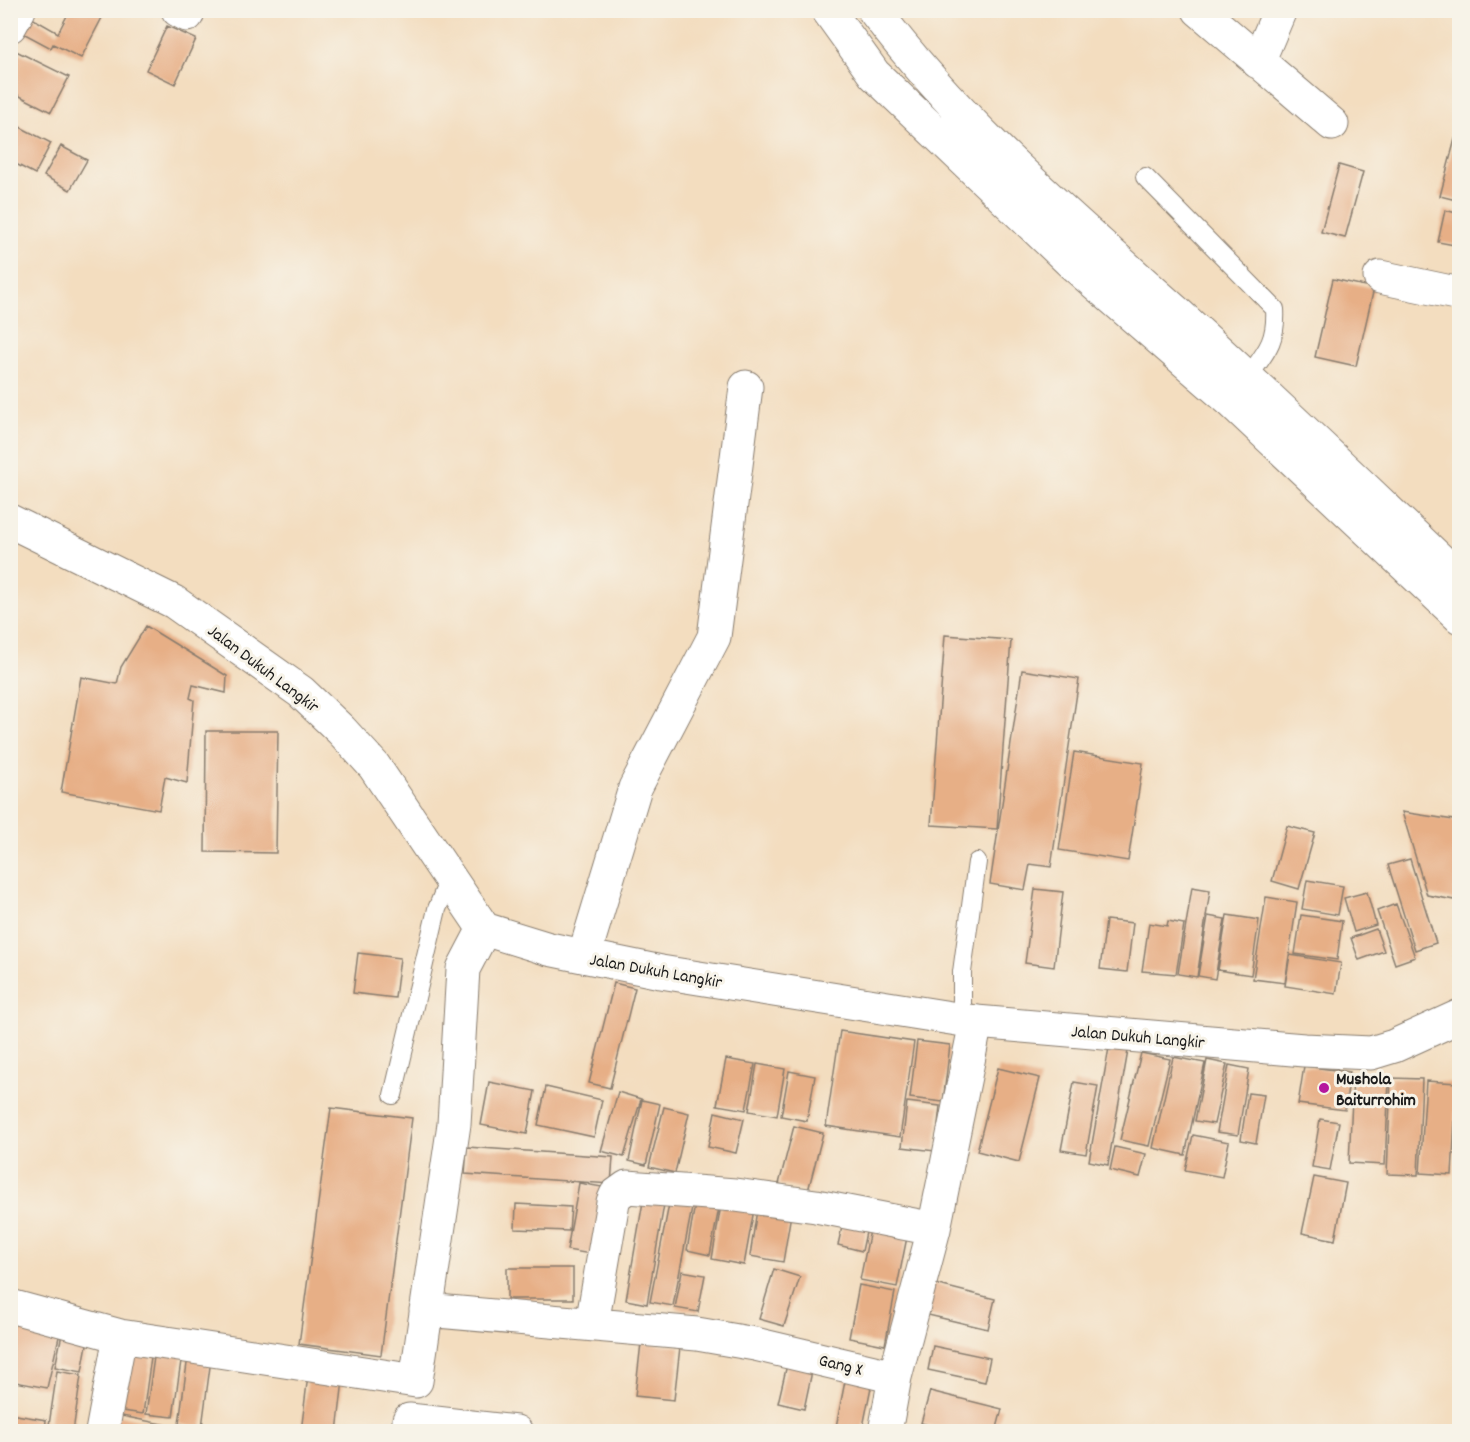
<svg xmlns="http://www.w3.org/2000/svg" width="1470" height="1442" viewBox="0 0 1470 1442" font-family="Dekko,sans-serif">
  <style>
    .building { fill: #e7af86 }
    .lines { fill: none; stroke-linecap: round; stroke-linejoin: round }
    .service-casing { stroke: #887c6e; stroke-width: 20 }
    .minor-casing { stroke: #887c6e; stroke-width: 35 }
    .tertiary-casing { stroke: #887c6e; stroke-width: 35 }
    .service { stroke: #fff; stroke-width: 18 }
    .minor { stroke: #fff; stroke-width: 33 }
    .tertiary { stroke: #fff; stroke-width: 33 }
    .poi-dot { fill: #b5179e; stroke: #f7f3e8; stroke-width: 2 }
    .labels { text-anchor: middle; stroke-width: 6; stroke-linejoin: round; paint-order: stroke }
    .street-label { font-size: 18px; fill: #1c1c1c; stroke: #f7f3e8 }
    .poi-label { font-size: 18px; font-weight: bold; fill: #1c1c1c; stroke: #f7f3e8; text-anchor: start }
  </style>
  <rect width="100%" height="100%" fill="#f7f3e8"/>
  <filter id="ink" filterUnits="userSpaceOnUse"><feTurbulence type="fractalNoise" baseFrequency=".0167" numOctaves="2"/><feDisplacementMap in="SourceGraphic" scale="12" xChannelSelector="R" yChannelSelector="G"/><feConvolveMatrix kernelMatrix="1 2 1 2 8 2 1 2 1" color-interpolation-filters="sRGB"/></filter>
  <filter id="wash" filterUnits="userSpaceOnUse"><feTurbulence type="fractalNoise" baseFrequency=".008" numOctaves="4" result="noise"/><feDisplacementMap in="SourceGraphic" scale="24" xChannelSelector="R" yChannelSelector="G"/><feGaussianBlur stdDeviation="1.35" result="paint"/><feColorMatrix in="noise" values="0 0 0 0 0 0 0 0 0 0 0 0 0 0 0 0 0 1.4 0 .05"/><feComposite in="paint" operator="in"/></filter>
  <g filter="url(#wash)">
    <rect width="100%" height="100%" fill="#f3ddbf"/>
    <g id="blocks">
      <path class="building" d="M70 10H106L81 58 53 44 51 48 23 33 32 18 58 33Z
        M167 26 196 39 175 84 146 70Z
        M10 48 69 77 51 112 10 91Z
        M18 126 51 143 35 174 10 161V141Z
        M1455 139 1460 141V201L1440 196Z
        M61 146 87 160 70 190 44 176Z
        M1339 165 1363 172 1345 238 1321 232Z
        M1445 210 1460 214V246L1438 242Z
        M1333 279 1374 288 1356 366 1315 357Z
        M146 626 227 676 226 693 193 685 190 698 194 700 187 783 165 777 159 810 61 792 81 677 117 684 121 667Z
        M945 635 1011 640 997 829 931 825Z
        M1022 670 1079 679 1051 867 1030 864 1025 890 990 884Z
        M206 731H278L276 853 205 852Z
        M1074 752 1143 763 1128 861 1059 850Z
        M1402 812 1460 821V901L1427 895Z
        M1287 826 1315 833 1299 889 1272 881Z
        M1410 859 1436 943 1415 950 1388 865Z
        M1307 880 1343 886 1338 915 1302 909Z
        M1192 887 1210 890 1197 977 1178 974Z
        M1035 889 1063 892 1054 967 1025 963Z
        M1367 892 1376 925 1354 932 1344 898Z
        M1266 897 1297 902 1285 983 1253 979Z
        M1396 904 1415 957 1395 964 1377 911Z
        M1227 915 1259 920 1251 975 1218 970Z
        M1301 915 1342 921 1337 960 1295 954Z
        M1208 916 1225 919 1215 979 1198 976Z
        M1106 920 1133 923 1127 972 1100 969Z
        M1168 921 1184 924 1176 974 1142 971 1149 923 1167 926Z
        M1376 929 1384 951 1359 960 1351 938Z
        M358 953 400 958 395 998 353 993Z
        M1290 955 1341 963 1336 994 1285 986Z
        M614 983 635 988 610 1088 589 1083Z
        M840 1031 914 1042 900 1137 826 1126Z
        M917 1041 950 1045 943 1102 910 1098Z
        M1110 1042 1129 1045 1108 1165 1089 1161Z
        M1141 1053 1170 1059 1149 1146 1120 1140Z
        M1173 1057 1205 1063 1185 1155 1153 1148Z
        M726 1059 755 1064 746 1110 717 1105Z
        M1207 1060 1227 1064 1214 1124 1195 1121Z
        M757 1064 785 1069 777 1116 749 1111Z
        M1229 1065 1249 1069 1238 1135 1217 1132Z
        M1304 1066 1350 1072 1345 1110 1298 1104Z
        M998 1068 1040 1078 1019 1162 977 1151Z
        M789 1071 815 1076 807 1121 781 1116Z
        M1353 1077 1389 1079 1385 1165 1349 1163Z
        M1391 1078 1422 1079 1418 1175 1387 1174Z
        M1426 1081 1457 1083 1452 1175 1420 1173Z
        M489 1082 535 1091 527 1134 481 1125Z
        M1074 1082 1098 1086 1086 1154 1061 1150Z
        M546 1087 602 1100 594 1137 538 1125Z
        M618 1092 641 1099 624 1157 601 1151Z
        M1248 1093 1264 1095 1256 1143 1241 1140Z
        M642 1100 660 1104 646 1165 629 1161Z
        M907 1102 940 1106 935 1151 902 1147Z
        M664 1107 689 1113 675 1173 649 1167Z
        M331 1108 412 1118 381 1355 299 1344Z
        M715 1112 744 1119 736 1153 708 1147Z
        M1320 1119 1339 1122 1330 1170 1312 1167Z
        M794 1126 823 1133 808 1191 779 1184Z
        M1193 1135 1229 1142 1222 1177 1185 1170Z
        M467 1147 613 1157 611 1184 465 1174Z
        M1115 1147 1146 1154 1140 1177 1110 1170Z
        M1314 1177 1346 1183 1335 1240 1302 1233Z
        M579 1183 614 1189 602 1256 567 1250Z
        M645 1190 666 1193 647 1304 626 1300Z
        M697 1193 721 1197 710 1255 687 1250Z
        M670 1199 693 1203 673 1306 650 1302Z
        M722 1199 755 1204 744 1265 712 1259Z
        M758 1203 792 1208 783 1262 750 1256Z
        M516 1204 571 1207 569 1231 515 1229Z
        M844 1217 868 1223 862 1251 838 1245Z
        M872 1220 909 1227 897 1287 860 1280Z
        M507 1268H573V1299H507Z
        M774 1269 800 1277 784 1326 759 1319Z
        M682 1271 705 1275 698 1312 675 1308Z
        M931 1283 995 1299 988 1329 924 1314Z
        M859 1285 895 1292 885 1345 849 1338Z
        M16 1312 62 1324 47 1388 10 1381V1335Z
        M62 1334 88 1339 82 1372 55 1367Z
        M641 1343 680 1347 674 1400 635 1396Z
        M125 1346 152 1350 143 1414 116 1410Z
        M933 1346 990 1358 985 1382 928 1370Z
        M155 1350 182 1354 173 1417 146 1414Z
        M188 1356 211 1359 202 1427 179 1424Z
        M789 1356 814 1362 804 1409 778 1403Z
        M57 1371 81 1375 73 1432H48Z
        M308 1375 343 1380 337 1432H301Z
        M846 1376 872 1382 862 1432H835Z
        M930 1391 1002 1409 996 1432H953L921 1423Z
        M10 1414 46 1420 45 1432H10Z
        M117 1415 182 1428 181 1432H114Z"/>
    </g>
  </g>
  <g filter="url(#ink)">
    <use href="#blocks" fill-opacity="0" stroke="#887c6e" stroke-width="1.5"/>
    <g class="lines">
      <defs>
        <path id="service" d="M1145 177 1275 309C1277 341 1266 352 1248 377
          M962 1020V972L977 862
          M393 1095 437 909 449 879"/>
        <path id="minor" d="M178 10 187 15
          M1199 10 1332 124
          M10 26 19 10
          M1258 62 1280 10
          M1380 277 1460 294
          M584 956 635 788 714 637 746 387
          M10 1306 120 1336 416 1381 454 1124 463 969 484 929
          M426 1310 697 1334 755 1344 895 1377 934 1229 976 1022
          M592 1324 613 1202 616 1195 627 1187 735 1195 816 1206 934 1229
          M409 1420 516 1432
          M102 1432 120 1336
          M885 1432 895 1377"/>
        <path id="tertiary" d="M828 10 874 74 1073 264 1231 401 1460 617
          M874 10C960 125 1069 216 1175 311 1272 399 1365 489 1460 579
          M10 521 174 602 301 692 341 730 374 766 484 929 549 949 661 972 976 1022 1304 1050 1371 1053 1394 1046 1460 1016"/>
      </defs>
      <use href="#service" class="service-casing"/>
      <use href="#minor" class="minor-casing"/>
      <use href="#tertiary" class="tertiary-casing"/>
      <use href="#service" class="service"/>
      <use href="#minor" class="minor"/>
      <use href="#tertiary" class="tertiary"/>
    </g>
  </g>
  <circle class="poi-dot" cx="1324" cy="1088" r="6"/>
  <g class="labels">
    <g class="street-label">
      <text transform="translate(264 668) rotate(37)" y="6">Jalan Dukuh Langkir</text>
      <text transform="translate(656 970) rotate(10)" y="6">Jalan Dukuh Langkir</text>
      <text transform="translate(1138 1036) rotate(5)" y="6">Jalan Dukuh Langkir</text>
      <text transform="translate(841 1364) rotate(13)" y="6">Gang X</text>
    </g>
    <g class="poi-label">
      <text x="1336" y="1084">Mushola<tspan x="1336" dy="21">Baiturrohim</tspan></text>
    </g>
  </g>
  <rect width="1470" height="1442" fill="none" stroke="#f7f3e8" stroke-width="36"/>
</svg>
